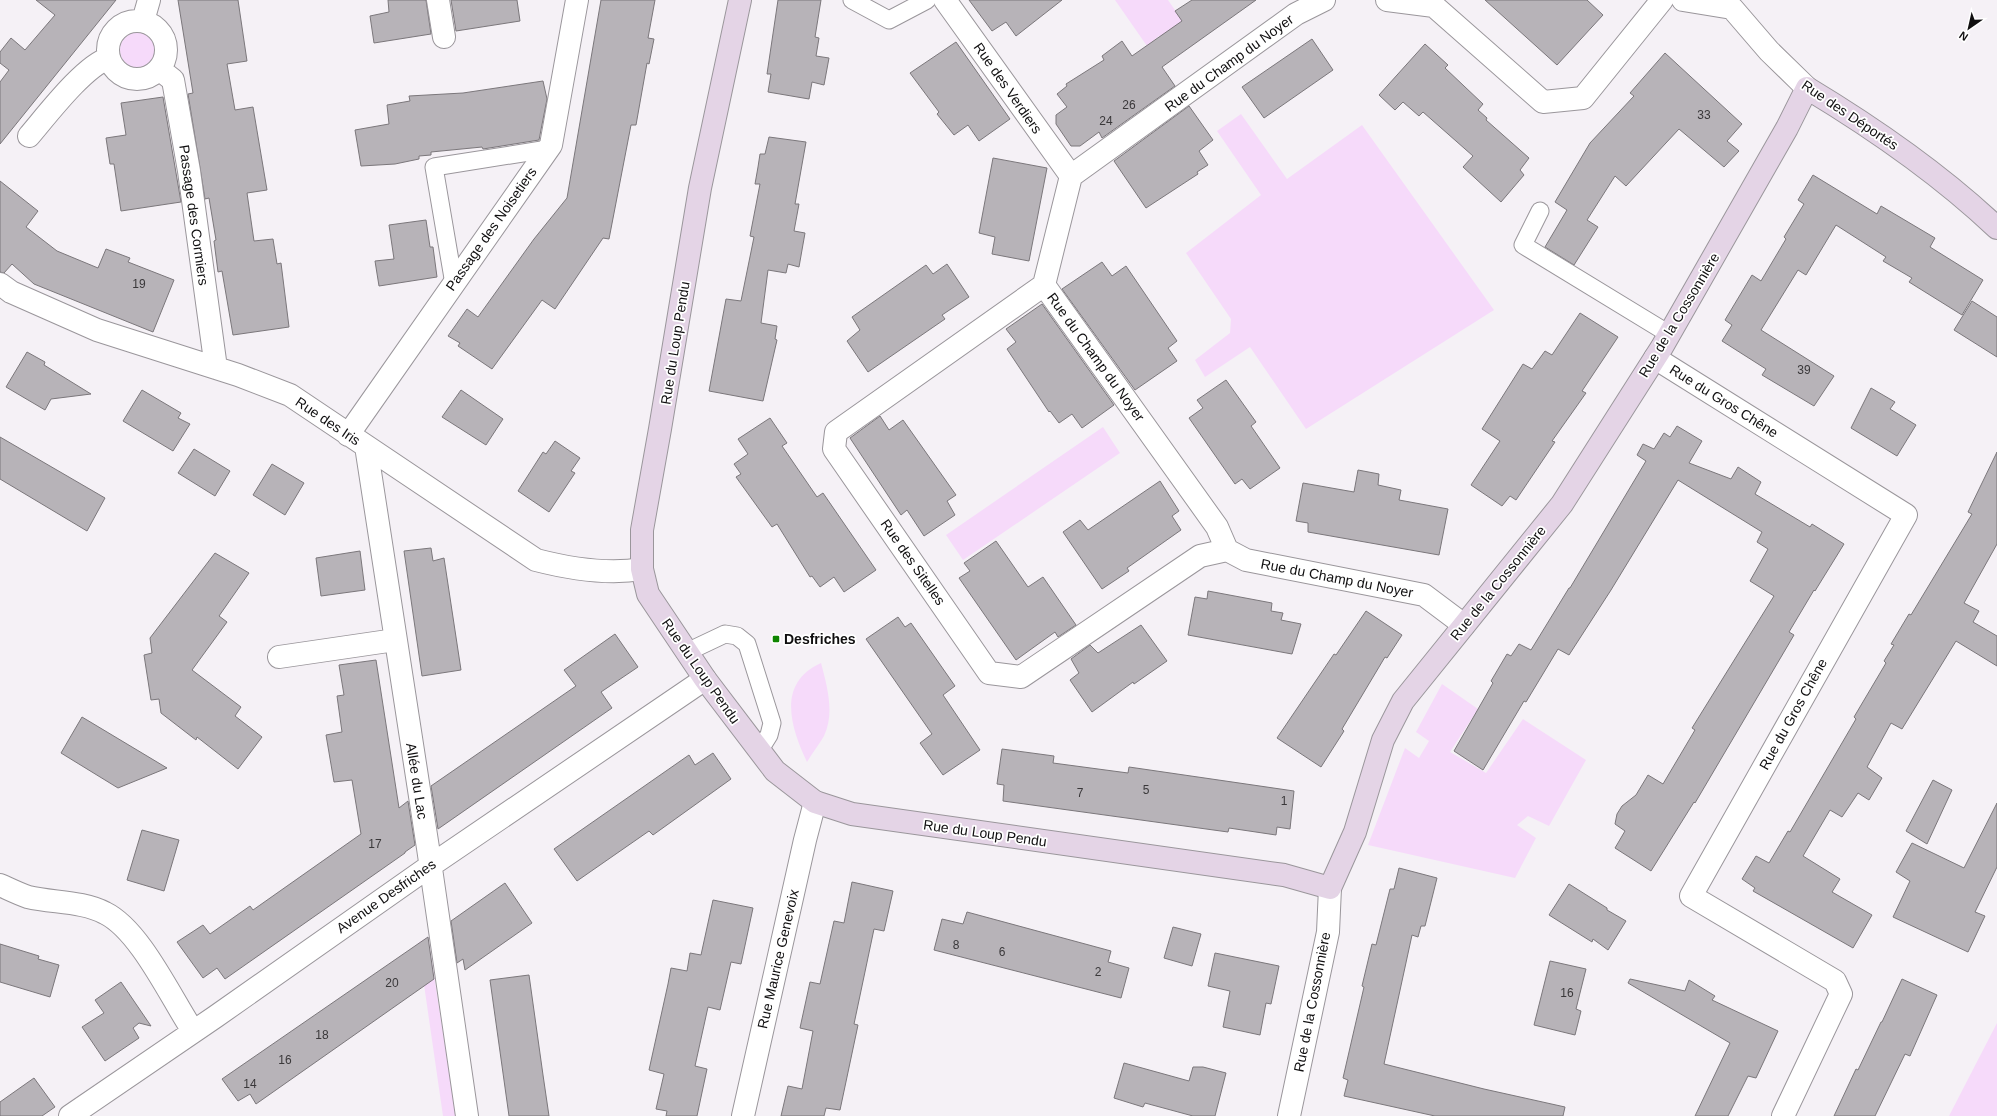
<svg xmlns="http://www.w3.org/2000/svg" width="1997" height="1116" viewBox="0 0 1997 1116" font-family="Arial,sans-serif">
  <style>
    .green { fill: #f6dafa }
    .building { fill: #b7b3b8; stroke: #7b777b }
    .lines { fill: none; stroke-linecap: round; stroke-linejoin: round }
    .lane-casing { stroke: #9a969b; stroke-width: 19 }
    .street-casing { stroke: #9a969b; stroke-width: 24 }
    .secondary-casing { stroke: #9a969b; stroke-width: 24 }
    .lane { stroke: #fff; stroke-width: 17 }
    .street { stroke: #fff; stroke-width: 22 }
    .secondary { stroke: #e4d4e6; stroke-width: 22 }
    .poi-dot { fill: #0f8500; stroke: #fff; stroke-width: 1.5 }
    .labels { text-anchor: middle; stroke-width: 3.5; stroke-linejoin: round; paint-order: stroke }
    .number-label { font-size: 12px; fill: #3a383a }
    .street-label { font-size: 14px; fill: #100f10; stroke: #fff }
    .poi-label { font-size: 14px; font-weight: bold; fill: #100f10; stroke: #fff; text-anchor: start }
  </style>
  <rect width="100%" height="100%" fill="#f5f1f6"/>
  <path class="green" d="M1115 0H1168L1197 42 1174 57 1159 36 1147 46Z
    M120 50a18 18 0 1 1 36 0a18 18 0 1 1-36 0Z
    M1241 114 1287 179 1362 125 1494 310 1306 429 1250 347 1205 377 1195 360 1230 333 1231 319 1186 253 1261 195 1217 131Z
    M1103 427 1120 453 963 560 946 535Z
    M821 663C827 686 835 713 824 736 819 745 812 753 807 762 790 726 777 683 821 663Z
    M1442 684 1478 709 1450 752 1486 773 1523 719 1586 760 1549 826 1528 816 1517 825 1536 838 1515 878 1368 845 1405 748 1419 758 1429 741 1416 732Z
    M428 937 456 1116H443L418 943Z
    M1997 1023V1116H1949Z"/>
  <path class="building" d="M36 0H116L0 144V82L9 70 0 63V52L11 38 25 50 55 15Z
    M178 0H238L247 61 227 64 235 110 253 107 267 190 247 193 254 241 273 239 277 264 281 263 289 327 233 335 222 271 218 272 214 241 216 240 209 198 205 199 188 94 193 93Z
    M388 0H426L431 34 374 43 370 16 389 12Z
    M451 0H517L520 21 456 31Z
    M601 0H655L648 38 654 39 649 64 647 63 636 125H631L609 239 603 238 555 309 542 300 492 369 458 346 460 343 448 336 467 309 478 317 534 239 567 198Z
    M778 0H821L815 37 819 38 816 56 829 58 824 85 812 82 809 99 768 92 771 74H767Z
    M969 0H1062L1016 36 1006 22 992 31Z
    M1192 0H1256L1162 67 1175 86 1102 138 1099 132 1080 146H1071L1056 124V115L1067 107 1057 94 1067 86 1066 84 1104 60 1102 56 1122 41 1132 56 1182 21 1175 11Z
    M1485 0H1587L1603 15 1557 65Z
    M1312 39 1333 70 1264 118 1242 87Z
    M956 42 1010 119 979 141 968 125 954 135 937 114 939 112 910 73Z
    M1425 44 1448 65 1445 68 1483 104 1478 110 1487 118 1486 120 1529 158 1520 170 1524 175 1501 202 1463 167 1473 156 1423 112 1419 116 1403 102 1395 110 1379 95Z
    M1665 53 1742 124 1727 141 1739 151 1724 167 1679 129 1626 186 1615 176 1587 220 1598 227 1574 265 1545 247 1567 210 1555 202 1590 143 1634 96 1630 93Z
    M543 81 547 99 539 140 483 149 482 147 431 152V155L419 156V159L395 164 361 166 355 130 389 124 387 105 410 101 409 96 463 93Z
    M163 97 181 202 121 211 114 164H110L106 138 126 135 121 103Z
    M1189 106 1213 140 1199 151 1208 165 1197 172 1198 174 1146 208 1114 161Z
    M769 137 806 142 795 204H799L794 231 805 233 799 267 788 264 786 273 768 270 761 323 777 326 775 339 777 340 763 401 709 391 726 299 741 301 754 237 750 236 760 184H755L758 167 760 154H765Z
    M993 158 1047 168 1029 261 992 254 995 237 979 233Z
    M1813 175 1877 214 1881 206 1935 238 1930 247 1983 280 1962 315 1909 282 1912 278 1883 261 1886 257 1836 225 1806 275 1798 270 1761 330 1834 376 1814 406 1762 375 1766 369 1722 341 1732 325 1725 320 1752 275 1761 281 1786 239 1784 237 1804 204 1798 200Z
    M0 181 38 211 26 227 57 251 98 268 106 249 130 258 128 262 174 280 153 332 34 284 12 264 4 273 0 272Z
    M426 220 430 247H433L437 277 379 286 375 261 394 259 389 225Z
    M1102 262 1112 276 1126 266 1177 341 1168 348 1177 361 1135 390 1062 289Z
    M947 264 969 297 942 315 945 319 868 372 847 341 860 330 852 317 926 265 933 274Z
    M1972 301 1997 317V357L1954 330Z
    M1042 304 1114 405 1082 428 1072 414 1059 423 1050 411 1049 412 1007 349 1016 342 1006 329Z
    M1580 313 1618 337 1582 391 1586 393 1552 441 1555 442 1516 500 1510 496 1502 506 1471 485 1500 441 1482 429 1523 364 1532 369 1545 351 1552 355Z
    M27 352 45 362 44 365 91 394 51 399 45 410 6 387Z
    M1226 380 1256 422 1251 426 1280 468 1250 489 1242 479 1235 484 1189 418 1203 408 1197 400Z
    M1871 388 1895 402 1890 409 1916 425 1897 456 1851 428Z
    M142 390 181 413 178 418 190 424 173 451 123 421Z
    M461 390 503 419 486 445 442 417Z
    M880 416 889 430 903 420 956 495 947 501 955 515 924 536 907 510 901 515 850 438Z
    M770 418 787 443 782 446 817 497 823 493 876 570 844 592 834 577 820 587 812 576 810 577 777 524 772 527 736 477 741 474 734 464 748 454 738 439Z
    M1677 426 1702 441 1689 463 1731 479 1738 467 1761 482 1755 494 1810 527 1812 524 1844 544 1815 591 1814 590 1789 632 1794 635 1695 803 1694 802 1651 871 1615 848 1625 831 1615 824 1617 814 1622 806 1636 795 1648 775 1663 784 1695 730 1692 728 1774 596 1750 581 1768 549 1757 542 1762 532 1678 480 1611 590 1569 655 1558 649 1526 702 1524 701 1483 770 1454 751 1493 683 1491 681 1507 654 1511 656 1519 644 1531 650 1569 588H1570L1646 461 1637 455 1643 444 1654 449 1664 433 1670 437Z
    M0 437 105 498 87 531 0 479Z
    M555 441 580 458 571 471 575 473 549 512 518 491 543 452 546 454Z
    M194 449 230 471 215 496 178 473Z
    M1997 452V544L1964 603 1979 611 1973 622 1997 636V666L1956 641 1902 729 1891 723 1867 767 1882 778 1869 800 1858 793 1842 817 1830 810 1803 856 1840 879 1832 892 1872 915 1853 948 1753 891 1755 888 1742 879 1756 856 1769 863 1788 831 1790 832 1856 719 1854 717 1886 663 1884 661 1894 645 1891 644 1909 614 1911 615 1972 514 1968 512Z
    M272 464 304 483 285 515 253 495Z
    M1358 470 1379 474 1378 485 1401 490 1399 500 1448 509 1439 555 1308 532V523L1296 521 1303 483 1354 492Z
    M1160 481 1179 511 1172 516 1181 530 1127 568 1129 571 1102 589 1063 532 1080 520 1088 530Z
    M996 541 1028 587 1043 577 1076 625 1058 637 1055 632 1016 660 959 578 970 571 964 563Z
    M431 548 433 561 444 558 461 670 422 676 404 551Z
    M360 551 365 590 321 596 316 558Z
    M215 553 249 573 219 616 227 622 192 670 241 707 235 716 262 737 238 769 197 737 196 740 161 713 159 699 151 700 144 655 152 653 150 638Z
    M1208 591 1272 603 1271 611 1283 613 1281 620 1301 624 1292 654 1188 635 1195 597 1207 599Z
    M1366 611 1402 635 1387 658 1385 657 1342 729 1344 731 1321 767 1277 738 1334 654 1336 655Z
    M898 617 905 627 911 623 955 686 943 695 980 750 943 775 920 743 932 734 866 639Z
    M1141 625 1167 661 1134 684 1133 682 1092 712 1070 680 1079 673 1071 659 1090 645 1098 653Z
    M615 634 638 667 601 692 612 708 438 829 431 786 576 686 564 670Z
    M376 660 399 808 408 801 415 845 405 852V853L225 979 217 968 203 978 177 942 203 925 210 934 250 906 253 910 361 834 352 780 334 782 326 735 342 732 337 696 344 695 339 665Z
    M82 717 167 768 118 788 61 753Z
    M1002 749 1054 756 1053 763 1128 773 1129 767 1294 791 1290 829 1277 827 1276 835 1229 828 1228 832 1003 801 1004 785 997 784Z
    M713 753 731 779 653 835 649 831 577 881 554 849 689 755 695 765Z
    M1933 780 1952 790 1927 844 1906 831Z
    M1997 803V867L1975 912 1985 916 1968 952 1893 917 1910 881 1896 872 1912 843 1964 868Z
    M142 830 179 840 164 891 127 880Z
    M1399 868 1437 878 1425 926H1421L1418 937 1412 935 1384 1064 1484 1089 1565 1107 1563 1116H1435L1344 1096 1348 1080 1343 1078 1364 987 1362 986 1372 944 1376 945 1390 889H1394Z
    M852 882 893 891 884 931 874 929 854 1024 858 1025 840 1110 826 1108 824 1116H781L788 1086 802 1089 813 1031 800 1028 810 982 820 984 834 921 844 923Z
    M505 883 532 923 465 970 463 959 457 963 451 921Z
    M1569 884 1607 908V910L1626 921 1608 950 1593 939 1592 942 1549 915Z
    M713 900 753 908 741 964 731 962 720 1010 708 1007 695 1066 707 1069 697 1116H666L667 1111 656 1109 664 1074 649 1070 668 984 671 968 687 971 690 953 701 955Z
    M967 912 1111 951 1108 962 1129 968 1121 998 934 950 942 919 963 924Z
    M1173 927 1201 934 1192 966 1164 958Z
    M428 937 434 979 256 1104 250 1094 238 1101 222 1079Z
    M0 944 39 956 38 959 59 965 50 997 0 982Z
    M1215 953 1279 966 1271 1004 1266 1003 1260 1035 1223 1027 1230 991 1208 986Z
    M1550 961 1586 969 1576 1009 1581 1011 1575 1035 1534 1025Z
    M529 975 543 1075 549 1116H509L490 980Z
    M1630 979 1685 991 1689 980 1715 996 1712 1000 1778 1031 1756 1078 1748 1076 1728 1116H1695L1730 1043 1628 983Z
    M1902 979 1937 995 1910 1056 1905 1054 1875 1116H1834L1856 1069 1858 1070 1881 1022H1882Z
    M121 982 151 1026 139 1023 133 1028 139 1038 105 1061 82 1027 104 1013 95 1000Z
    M1124 1063 1189 1081 1193 1067H1203L1226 1073 1215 1116H1193L1145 1103 1143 1107 1114 1098Z
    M34 1078 55 1107 42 1116H0V1102Z"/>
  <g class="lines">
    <defs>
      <path id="lane" d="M852 0 889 20 927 0
        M1540 211 1523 245 1669 334
        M454 284 434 167 548 149
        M687 652 725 634 737 636 747 644 772 723 769 735 759 751"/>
      <path id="street" d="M438 0 444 37
        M945 0 1071 176
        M1324 0 1296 14 1071 176 1044 285 1217 527 1227 550 1246 560 1424 595 1464 625
        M1387 0 1434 6 1543 102 1583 98 1662 0
        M1683 0 1732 8 1769 51 1807 88
        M143 21 149 0
        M108 50a29 29 0 1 1 58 0a29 29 0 1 1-58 0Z
        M159 69 173 80 189 171 216 368
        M29 136C47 115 84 66 109 58
        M0 284 11 292 97 330 238 375 290 395 536 560C571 569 607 575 642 569
        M1044 285 836 432 834 449 989 673 1021 677 1200 556 1227 550
        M1655 358 1906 515 1691 896 1835 981 1841 994 1783 1116
        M348 435 551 145 577 0
        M366 446 428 848 467 1116
        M279 657 395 640
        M0 885C9 889 19 894 28 897 53 903 82 901 105 913 140 930 171 998 193 1031
        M70 1116 215 1017 430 866 705 679
        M743 1116 805 840 815 802
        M1289 1116 1328 932 1330 888"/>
      <path id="secondary" d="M740 0 700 188 660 429 642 530V569L648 594 705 679 775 771 815 802 852 814 1284 875 1330 888 1355 832 1383 740 1403 701 1562 504 1662 347 1787 128 1807 88C1875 129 1940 174 1997 228"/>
    </defs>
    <use href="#lane" class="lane-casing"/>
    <use href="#street" class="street-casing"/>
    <use href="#secondary" class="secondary-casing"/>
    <use href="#lane" class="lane"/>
    <use href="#street" class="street"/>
    <use href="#secondary" class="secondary"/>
  </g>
  <rect class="poi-dot" x="772" y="635" width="8" height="8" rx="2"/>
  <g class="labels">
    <g class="number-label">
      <text x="1129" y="109">26</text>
      <text x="1704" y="119">33</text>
      <text x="1106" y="125">24</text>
      <text x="139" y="288">19</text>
      <text x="1804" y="374">39</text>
      <text x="1146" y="794">5</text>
      <text x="1080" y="797">7</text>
      <text x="1284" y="805">1</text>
      <text x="375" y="848">17</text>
      <text x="956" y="949">8</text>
      <text x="1002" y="956">6</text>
      <text x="1098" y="976">2</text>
      <text x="392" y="987">20</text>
      <text x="1567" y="997">16</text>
      <text x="322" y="1039">18</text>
      <text x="285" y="1064">16</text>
      <text x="250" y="1088">14</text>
    </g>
    <g class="street-label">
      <text transform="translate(1229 63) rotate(-36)" y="5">Rue du Champ du Noyer</text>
      <text transform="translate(1008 88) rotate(55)" y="5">Rue des Verdiers</text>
      <text transform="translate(1850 115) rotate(34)" y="5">Rue des Déportés</text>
      <text transform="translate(194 215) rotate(82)" y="5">Passage des Cormiers</text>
      <text transform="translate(491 229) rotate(-55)" y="5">Passage des Noisetiers</text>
      <text transform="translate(1679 315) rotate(-59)" y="5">Rue de la Cossonnière</text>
      <text transform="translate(675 343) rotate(-81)" y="5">Rue du Loup Pendu</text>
      <text transform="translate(1096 357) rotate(54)" y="5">Rue du Champ du Noyer</text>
      <text transform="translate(1724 401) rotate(32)" y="5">Rue du Gros Chêne</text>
      <text transform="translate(328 421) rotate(34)" y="5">Rue des Iris</text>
      <text transform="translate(913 562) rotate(55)" y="5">Rue des Sitelles</text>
      <text transform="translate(1337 578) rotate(11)" y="5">Rue du Champ du Noyer</text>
      <text transform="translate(1498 583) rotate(-51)" y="5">Rue de la Cossonnière</text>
      <text transform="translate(701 671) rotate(55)" y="5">Rue du Loup Pendu</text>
      <text transform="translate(1793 714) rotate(-61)" y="5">Rue du Gros Chêne</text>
      <text transform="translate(417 781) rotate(81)" y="5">Allée du Lac</text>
      <text transform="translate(985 833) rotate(8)" y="5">Rue du Loup Pendu</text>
      <text transform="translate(386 896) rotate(-35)" y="5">Avenue Desfriches</text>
      <text transform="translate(778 959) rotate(-77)" y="5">Rue Maurice Genevoix</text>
      <text transform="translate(1312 1002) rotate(-79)" y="5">Rue de la Cossonnière</text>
    </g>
    <g class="poi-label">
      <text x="784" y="644">Desfriches</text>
    </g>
  </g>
  <g transform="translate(1969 28) rotate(214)" stroke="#ffffff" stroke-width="3" paint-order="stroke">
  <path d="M0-3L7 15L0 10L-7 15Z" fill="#100f10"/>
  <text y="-6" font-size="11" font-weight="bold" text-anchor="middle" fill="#100f10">N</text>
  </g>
</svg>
